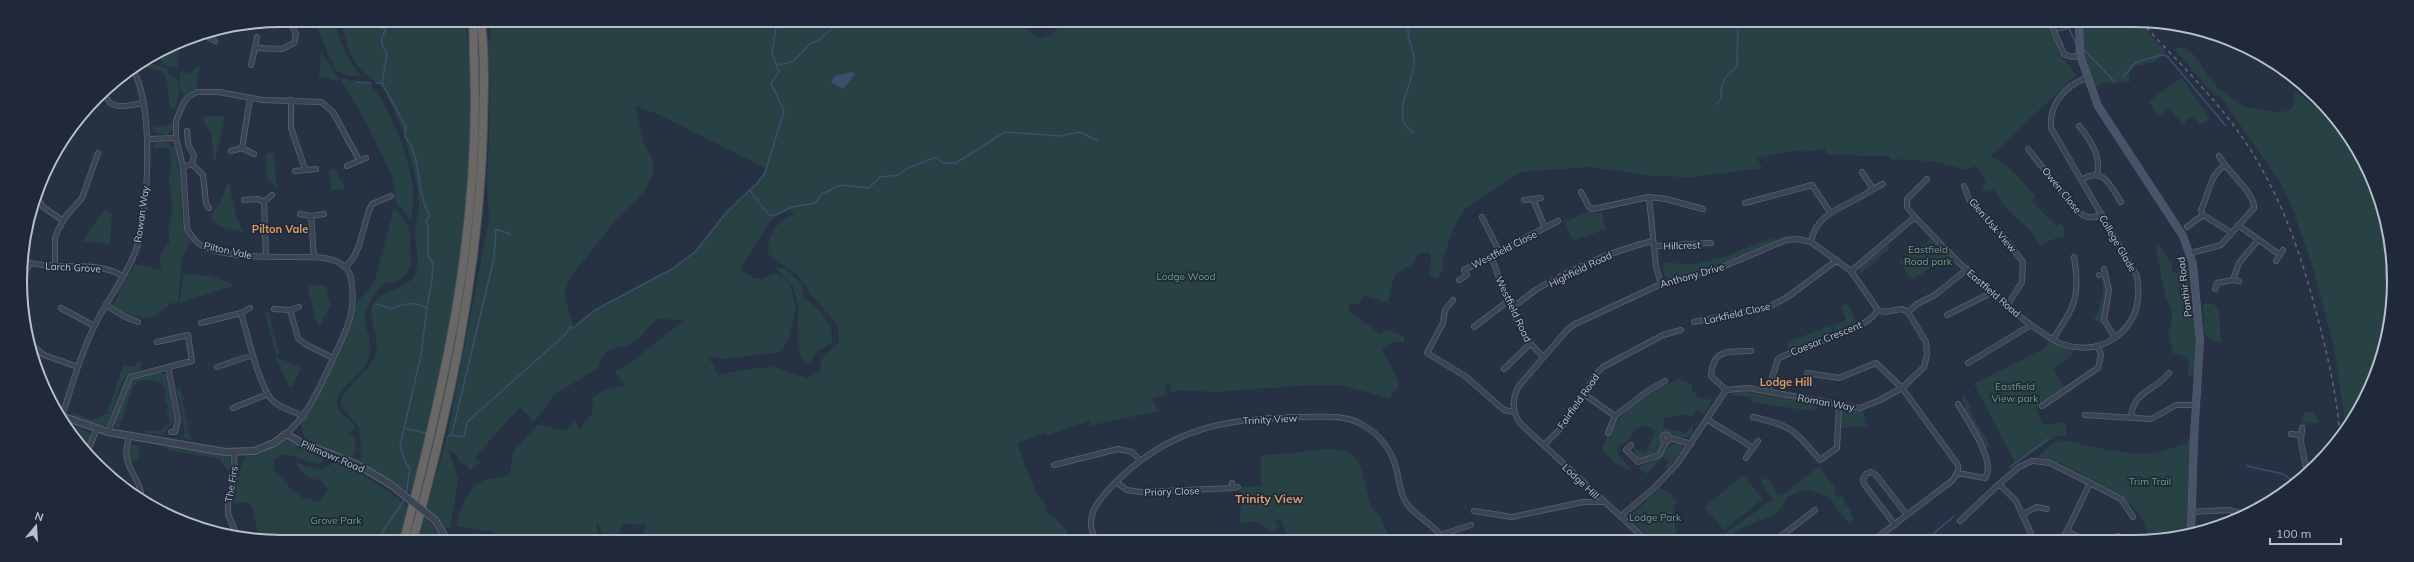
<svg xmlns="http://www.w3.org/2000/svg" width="2414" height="562" viewBox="0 0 2414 562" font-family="Mulish,sans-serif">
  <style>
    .green { fill: #284145; fill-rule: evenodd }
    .water { fill: #3b4f6d }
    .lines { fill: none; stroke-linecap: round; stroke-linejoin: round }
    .stream { stroke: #3b4f6d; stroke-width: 1.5 }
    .minor-casing { stroke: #596271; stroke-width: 6 }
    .tertiary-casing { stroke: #596271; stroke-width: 8 }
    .secondary-casing { stroke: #596271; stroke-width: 8 }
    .trunk-casing { stroke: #454f5e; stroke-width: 10 }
    .minor { stroke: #3a4453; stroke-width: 4.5 }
    .tertiary { stroke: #3a4453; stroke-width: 6 }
    .secondary { stroke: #485367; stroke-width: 7 }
    .trunk { stroke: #696865; stroke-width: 8 }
    .rail { stroke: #5c687b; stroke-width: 1.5; stroke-dasharray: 4 4; stroke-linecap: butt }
    .tertiary-bridge-casing { stroke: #596271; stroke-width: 8; stroke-linecap: butt }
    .tertiary-bridge { stroke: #3a4453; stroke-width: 6 }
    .labels { text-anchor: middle; stroke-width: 3.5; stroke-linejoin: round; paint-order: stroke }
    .street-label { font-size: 10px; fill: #b8c0cd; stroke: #1f2939 }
    .park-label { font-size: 10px; fill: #6e9f7a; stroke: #1f2939 }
    .neighbourhood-label { font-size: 11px; font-weight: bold; fill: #db9b65; stroke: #1f2939 }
    .quarter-label { font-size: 12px; font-weight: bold; fill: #db9b65; stroke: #1f2939 }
    .rim { fill: none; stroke: #b8c0cd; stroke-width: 2 }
  </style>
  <rect width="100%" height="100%" fill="#263244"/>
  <path class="green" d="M314 20H334C340 40 346 60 361 76H350L336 71Z
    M340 20H465C487 179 449 340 412 494L361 464 360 429 340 404C341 389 369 374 376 353 381 337 364 313 375 301 387 288 409 290 416 272 420 260 415 242 415 229 415 221 420 211 419 203 418 175 399 110 382 88 376 81 368 76 361 70 348 56 346 37 340 20Z
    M491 20 1018 21 1038 39 1051 35 1065 21 2046 22 2061 56 2076 75 1991 156C2010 165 2022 181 2035 196L2032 202 2057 226 2061 223 2066 232 2061 239 2059 237 2040 245 2033 233 2007 209 1993 189 1986 192 1982 187 1986 182 1976 166 1967 170 1931 161 1890 159V156L1827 155 1825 149 1799 152 1797 150 1757 158 1762 168 1692 177 1653 176 1588 167 1520 172 1466 208 1454 227 1442 261 1443 269 1437 279 1429 274 1431 256 1429 253H1419L1412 264 1394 276 1388 303 1364 296 1359 304H1348L1349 311 1380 334 1387 330 1404 336V342H1393L1381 348 1394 371 1399 386 1389 399 1343 385H1310L1215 392 1178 390 1170 394V385H1165L1167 394 1152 399 1158 411 1089 426 1091 420 1046 436 1045 433 1017 443 1035 491 1047 506 1044 510C1053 518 1069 527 1070 540H699L687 535 679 540H642L646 525 624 524 613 540H604L598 523H596L600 540H492L495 532 456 526C461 508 468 483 489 479 497 477 504 478 510 473L513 452 537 425C543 424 557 430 565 431L576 420 579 430 592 413 593 397 602 391 625 385 615 372 629 364 684 320 657 319C649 325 644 335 635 341 618 353 604 342 598 368L554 395 534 422 520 407 475 457 480 463 470 470 465 464 462 466 456 454 449 450 458 480 450 528H445L427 508 447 437 489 220 487 182 490 117 488 44 491 37ZM635 106 658 114 765 168 759 182 725 214 696 251 672 269 595 310 574 328 564 295 569 279 618 217 634 203 647 187 653 174V160L643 142ZM788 210 795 214C775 222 769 233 768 254L798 276 816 301 831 317 838 327 839 342 822 359 819 372 807 378 773 367 757 368 718 375 708 356 723 359 775 353 782 350 789 337 796 309 791 288 787 280C809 302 788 338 805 364L812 363 815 353 832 343 831 327 819 310 804 298 801 284 785 268H776L785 279 776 273 762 279 754 278 740 270 773 217Z
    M2083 22H2139L2166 52 2154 62 2135 66 2129 74 2130 82 2104 83 2093 87 2083 53Z
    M181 40 177 68 162 64 161 52Z
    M2179 47C2194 47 2203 70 2211 80 2220 91 2236 102 2248 108 2266 107 2273 118 2293 108L2295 91 2312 104 2319 100 2340 122 2367 166 2385 214 2391 249 2386 260 2385 283 2389 292 2392 293V315L2367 397 2346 426 2334 348 2314 271 2290 201 2277 177 2219 95 2215 96 2175 50Z
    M321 51 339 81 319 77Z
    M146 62 166 68 170 76 175 77C180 84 180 102 174 109L170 108 167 81 163 72 148 67 139 70 137 68Z
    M200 65 196 89 184 96 179 86 180 72 188 74Z
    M340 78 369 83C390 105 409 157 413 187 414 198 412 210 411 221L401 206 399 208C392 198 396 187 392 176L365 120Z
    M2182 78 2210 119 2200 125 2193 116 2185 121 2187 124 2183 126 2170 108 2158 116 2148 101Z
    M206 116H225L214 165 211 133 202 119Z
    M169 123 173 124V129L167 135 156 133 152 128 168 125Z
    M157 142H166L175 148C178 161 180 173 181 186 183 204 178 226 191 241L182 257 178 302 171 304 153 317 145 319 138 315 130 316 115 308 113 304 135 264 161 270V265L159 262 161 253 170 241 168 230 173 208 169 182 172 160 169 148H153Z
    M270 152 274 153 277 190 267 177 265 154Z
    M334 168 346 190H331L329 171Z
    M228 183H230L231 197H233L236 218 244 232 220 227 210 216 220 203Z
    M394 207C398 214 403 218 407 224 411 232 410 240 410 248 412 265 411 275 394 282 391 283 385 283 383 285 375 291 368 305 365 314 361 327 378 341 366 364 359 376 334 392 337 405 339 417 353 418 355 428L349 433 355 437 356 451 353 457H348L305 441 301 423 348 331 355 305 375 281Z
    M104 210 112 213 110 244 82 241Z
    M1589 211 1599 214 1601 211 1606 229 1575 240 1572 238 1565 222Z
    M1772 238 1777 241 1712 268 1668 278 1664 275 1663 263 1696 264 1721 258Z
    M1931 239 1948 256 1912 280 1899 261Z
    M1887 245 1889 249 1860 274 1859 268Z
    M2159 245 2172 264V272L2177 274 2179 268 2184 264H2189L2193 280 2198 342 2195 377 2188 376 2189 358 2173 353 2168 334 2172 321 2171 309 2166 298 2156 250Z
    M184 274 211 276 235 285 179 303Z
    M2103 277 2107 288 2104 325 2094 320C2101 306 2105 294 2101 278Z
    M309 285H325L330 305 320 326 317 324 309 294Z
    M2212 303 2219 309 2221 343 2213 341 2204 333 2203 304Z
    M1848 304 1856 323 1835 332 1833 326 1846 320 1841 306Z
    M265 313H269L279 356 276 354Z
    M1830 326 1833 332 1789 351 1787 342Z
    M2049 340 2074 351 2071 356 2053 369 2065 388 2036 408 2042 424 2066 423V437L2057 435 2016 464 1974 384 2045 348Z
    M275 356 301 368 292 387 289 386Z
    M136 362 142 363 140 370 128 374 123 380 107 425 101 426 70 414 71 412 92 420 107 414 123 365 135 367Z
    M161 373 166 375 174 420 166 430 165 435 146 433V431H161L170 422 166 411 169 409 164 397 167 396 162 384 153 380H140L133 386 119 428 117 427 115 423 131 381 137 377Z
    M1678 379 1692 384V390L1699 398 1712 400 1704 415 1698 410 1692 417 1685 414 1664 418 1663 428 1686 433 1693 425V433C1683 443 1674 433 1663 433L1660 438 1663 443 1655 453 1641 459 1637 457 1633 448 1646 453 1655 431 1646 425 1636 429 1627 442 1619 445C1613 456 1627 461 1631 470L1616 464 1602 449C1614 413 1646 394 1678 379Z
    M180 388 185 400 182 401 186 411 184 413 189 425 186 427 192 440 183 438 185 431 176 389Z
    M1740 391 1822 405 1812 411 1751 402 1750 397 1728 395Z
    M1964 394 1971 408 1969 409 1990 446 1985 449 1963 408 1966 407 1961 398Z
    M1843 410H1863L1867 426 1840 428 1841 413Z
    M2304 411 2313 413 2320 423H2307L2305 427 2300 426Z
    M70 425 93 434V439L85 450 82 447 84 444 71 435 66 427Z
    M2194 437 2191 533 2167 540H2151L2141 516 2121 495 2059 463 2037 457 2054 442 2062 440C2093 446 2123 456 2154 453 2166 451 2176 446 2187 443L2189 438Z
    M285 440 324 455 323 461 319 464 284 454 274 460V470L294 492 303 498 320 502 327 490 324 483C310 476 304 480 296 463L322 470 336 461C362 472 384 489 408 505L399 540H260L252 507 248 502 232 503 241 466 246 457 268 450Z
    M1677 443 1682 445 1683 449 1668 469 1665 467 1669 462 1664 456 1647 474 1638 468 1659 457 1670 446Z
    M129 444 139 446 138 460 131 462 128 459Z
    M169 445 229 454 233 472 226 469 220 459 168 450 166 447Z
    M1325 449 1342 450 1354 455 1361 468 1371 507 1379 515 1387 532 1398 540H1289L1281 519H1277L1275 523 1279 528C1268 534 1265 524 1254 522 1250 521 1244 523 1240 523L1241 498 1238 487 1261 486V456Z
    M1819 466 1835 488 1834 492 1837 497 1841 496 1844 499V504L1848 506 1853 519 1850 525 1828 497 1809 490 1798 492 1788 497 1777 514 1739 529 1726 540H1721L1723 535 1773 499 1762 484V478L1770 481 1776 490V494L1781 496Z
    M1743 475 1763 499 1724 530 1705 507Z
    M1660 488 1667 491 1677 501 1673 508 1677 540H1652L1629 517Z
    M425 516 442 540H419Z"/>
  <path class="water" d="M852 72 855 74 843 89 831 82 835 76Z
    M2391 249 2393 264 2392 293 2389 292C2383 281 2383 260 2391 249Z"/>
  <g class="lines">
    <path class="stream" d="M369 20 386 30C379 40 381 44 387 54L382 83
      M1410 21C1404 34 1413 46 1414 59 1415 81 1399 97 1403 119 1403 124 1410 130 1414 133
      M2053 22 2057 31 2069 28 2076 44
      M2083 49 2115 82
      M777 65 792 62 811 43 818 41 840 21
      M2123 77 2136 62 2162 55 2167 56 2226 126
      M356 82 371 83
      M376 83H382L406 127 405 136C423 159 415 192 430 215L426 221 428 228V255L433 264 432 278 427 308
      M1716 104 1721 99C1720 82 1725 77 1737 66L1738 22
      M750 191 768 214 773 216 792 207 815 203 822 194 841 185 869 188 880 177 898 175 908 168 936 157 943 163H956L1005 132 1060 136 1080 132 1098 141
      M377 304 392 309C405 302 414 302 427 308L421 355 400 446 405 461 410 469 406 494
      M404 428 426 433
      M452 434 494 258 496 229 510 234
      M447 437 451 435 464 437 467 422 566 334 570 327 573 328 595 310 672 269 696 251 725 214 759 181 765 173 784 111 771 83 779 72 772 53 776 28 768 21
      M2247 466 2283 474 2294 482
      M2010 467 2048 439
      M377 540 405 498
      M1926 540 1954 516"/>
    <defs>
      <path id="minor" d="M2050 22 2064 54 2072 57 2080 55
        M198 36H206L215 41
        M255 48 257 37
        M251 65 255 48 282 49 294 43 296 34 289 20
        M108 100C115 111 133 104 144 103
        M291 100V128L305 169
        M2079 126C2090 139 2102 157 2097 175
        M187 131 188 144 194 156 192 164
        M148 139 176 138
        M242 148 250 98
        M2028 149 2076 210C2084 217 2091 220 2102 214
        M231 151 242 148 254 154
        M347 166 366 158
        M2224 166C2209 176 2209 194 2201 210L2203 215 2232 233
        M183 167 192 164 203 175 206 203 209 208
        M295 171 316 169
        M2081 180C2103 166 2110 185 2121 202
        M1964 186 1970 201 2004 237 2023 262 2022 282 2007 306
        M1873 189 1883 184
        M1581 192 1589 207 1593 209 1649 197 1666 199 1703 209
        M36 195 43 207 62 220
        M1649 197 1656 267 1661 284
        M1533 199 1545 228
        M244 200 258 199 264 202 266 257
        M1524 200 1541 198
        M264 202 272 195
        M1745 203 1812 185 1830 212
        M300 214 311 216 324 214
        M311 216 314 257
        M1482 217 1499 251
        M1915 217 1907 207V199L1927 179
        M2238 225 2280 255
        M2187 227 2203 215
        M1811 242C1816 210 1851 206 1873 189L1862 172
        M1654 246 1711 243
        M2191 253 2221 245 2254 208C2255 193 2226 170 2219 156
        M1491 256C1503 287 1517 336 1544 357
        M21 260C54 273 92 258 123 276
        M2276 261 2283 250
        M55 266V238L58 230 66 216 82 198 98 153
        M345 267C364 251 361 225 372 204L391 196
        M2104 269 2109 290 2104 320 2115 338
        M1851 271 1915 217C1951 255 1988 294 2031 325 2041 331 2051 340 2062 344 2081 350 2101 349 2117 336 2137 321 2141 300 2137 276L2051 128C2049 104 2065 86 2086 78
        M2099 275 2105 273
        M22 279 30 263
        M1459 280 1467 275 1464 270 1558 221
        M2233 280 2239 281
        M2215 289 2217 283 2233 280 2239 263 2258 240
        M1453 300 1445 310 1443 323 1427 353 1465 376 1504 410 1514 412
        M106 305 125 317 138 322
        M1512 307C1521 302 1528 295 1537 289 1573 268 1612 251 1653 241
        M61 308 94 326
        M274 309 290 310 299 307
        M290 310 298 338 305 344 333 358
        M1908 312 1917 304 1935 295 1967 269
        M241 313C247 333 259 387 273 401 281 408 294 412 304 416
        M1947 315 1991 293
        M1694 322 1769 307 1789 296 1837 260
        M201 323 241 313 250 308
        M1474 327 1508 301
        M2053 339C2074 307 2081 297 2074 257
        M28 343 44 355 78 367
        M1968 363 2031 325
        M168 367 178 420 175 432H171
        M217 367 253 355
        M1504 369 1530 344
        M1807 373 1839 378 1876 363 1902 388 1958 465V471L1953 480 1874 540
        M1726 390 1711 376C1713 348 1728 352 1751 351
        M1768 391 1778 359C1802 344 1865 333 1878 310
        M1584 394 1615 416 1646 392 1665 381
        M2042 406 2098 368 2101 355 2098 346
        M233 408 268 394
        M2085 415 2151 419 2176 405H2195
        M62 416C72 386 80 355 94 327 106 300 126 278 136 250 149 212 154 104 133 70
        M1753 417C1793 426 1794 430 1820 460L1837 448 1839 405
        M2131 418C2133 390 2153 393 2169 373
        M1707 419C1722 430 1738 437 1753 448
        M2302 428 2301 442 2307 473
        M108 432 130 377 192 361 188 335 157 342
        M1608 433 1615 416
        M286 434C312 412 324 376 339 346 348 326 355 310 352 288 352 281 350 271 344 266 330 255 313 258 297 257 269 257 226 258 201 245 194 241 191 235 187 229L183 167 176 138V121L183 104 188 97 197 92H219L262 100 321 102 333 112 359 160
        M2291 434 2301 435
        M1662.5 438a3.5 3.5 0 1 1 7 0a3.5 3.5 0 1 1-7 0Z
        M129 437C119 469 140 472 142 500
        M1670 438 1691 444
        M1544 445 1562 427 1597 373 1603 367 1663 335 1681 330
        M1631 445 1626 450 1638 462 1659 455 1666 442
        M87 452 97 429
        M234 452 235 475 228 502V514L238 538
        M1746 458 1758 441
        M2034 461 2050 463 2090 483
        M1054 465 1118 449 1132 452 1140 460
        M1957 473 1985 478C1997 462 1967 420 1958 404
        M1116 482 1127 490 1140 492 1232 488V483
        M1999 484 2019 467 2032 461
        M1232 488 1238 487
        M1474 511 1512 517 1583 502H1604
        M2191 512 2228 510 2249 515
        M2023 514 2037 507 2047 509
        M1621 516 1653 489 1677 464 1726 390 1748 388 1860 408 1880 400 1902 388 1924 367 1927 355 1926 342 1908 312 1902 309 1884 312 1878 310 1851 271 1811 242 1798 239 1786 240 1720 268 1661 284 1575 324 1567 330 1518 387C1512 400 1512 413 1521 424L1646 540
        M1960 521 1999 484 2016 501 2034 540
        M1895 525 1864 484 1863 479 1866 474 1871 472 1876 475 1907 515
        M2067 531 2084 540
        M1785 534 1789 540
        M1441 535 1471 525
        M2118 536 2120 540
        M1096 540C1083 518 1097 502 1111 487 1166 429 1224 418 1301 417 1321 417 1345 414 1363 425 1382 436 1394 454 1398 476 1400 486 1401 496 1407 504 1417 518 1436 525 1444 540
        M1776 540 1815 510
        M2061 540 2067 531 2090 483 2121 499 2133 517"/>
      <path id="tertiary" d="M58 415 108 432 225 452 254 451 274 443 286 434 302 443 356 464 390 484
        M435 520 447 540"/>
      <path id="secondary" d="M2079 22 2080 55 2098 106 2183 236 2193 264 2200 341 2194 437 2191 533"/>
      <path id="trunk" d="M404 540C446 379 481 227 474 60 473 46 474 33 473 20
        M413 540C450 405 479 270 483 129 484 93 485 56 481 20"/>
    </defs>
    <use href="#minor" class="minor-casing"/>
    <use href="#tertiary" class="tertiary-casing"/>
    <use href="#secondary" class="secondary-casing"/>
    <use href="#trunk" class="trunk-casing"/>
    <use href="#minor" class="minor"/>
    <use href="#tertiary" class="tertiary"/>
    <use href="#secondary" class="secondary"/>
    <use href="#trunk" class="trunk"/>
    <path class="rail" d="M2141 22C2178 62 2219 101 2248 146 2283 200 2302 257 2318 319 2328 357 2337 396 2340 435"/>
    <defs>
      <path id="tertiary-bridge" d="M390 484 435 520"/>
    </defs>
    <use href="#tertiary-bridge" class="tertiary-bridge-casing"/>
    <use href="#tertiary-bridge" class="tertiary-bridge"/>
  </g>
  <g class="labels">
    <g class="street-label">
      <text transform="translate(2062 190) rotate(51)" y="4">Owen Close</text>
      <text transform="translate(141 214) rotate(-82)" y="4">Rowan Way</text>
      <text transform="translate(1993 225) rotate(50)" y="4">Glen Usk View</text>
      <text transform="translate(2118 243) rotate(60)" y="4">College Glade</text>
      <text transform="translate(1682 245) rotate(-2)" y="4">Hillcrest</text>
      <text transform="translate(1504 249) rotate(-27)" y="4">Westfield Close</text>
      <text transform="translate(228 250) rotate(12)" y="4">Pilton Vale</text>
      <text transform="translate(73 267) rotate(3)" y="4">Larch Grove</text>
      <text transform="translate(1580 269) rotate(-26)" y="4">Highfield Road</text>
      <text transform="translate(1692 275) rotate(-16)" y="4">Anthony Drive</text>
      <text transform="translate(2184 287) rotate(-97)" y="4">Ponthir Road</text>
      <text transform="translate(1994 293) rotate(41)" y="4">Eastfield Road</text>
      <text transform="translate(1514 309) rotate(65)" y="4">Westfield Road</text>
      <text transform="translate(1737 313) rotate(-13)" y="4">Larkfield Close</text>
      <text transform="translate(1826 338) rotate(-22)" y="4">Caesar Crescent</text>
      <text transform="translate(1578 401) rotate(-55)" y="4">Fairfield Road</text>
      <text transform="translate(1826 402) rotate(10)" y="4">Roman Way</text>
      <text transform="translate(1270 419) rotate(-3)" y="4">Trinity View</text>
      <text transform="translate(333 456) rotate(23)" y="4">Pillmawr Road</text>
      <text transform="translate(1581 481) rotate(43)" y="4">Lodge Hill</text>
      <text transform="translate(231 484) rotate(-81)" y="4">The Firs</text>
      <text transform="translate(1172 491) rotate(-2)" y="4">Priory Close</text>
    </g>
    <g class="park-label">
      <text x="1928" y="253">Eastfield<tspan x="1928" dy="12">Road park</tspan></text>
      <text x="1186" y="280">Lodge Wood</text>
      <text x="2015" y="390">Eastfield<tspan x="2015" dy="12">View park</tspan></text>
      <text x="2150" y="485">Trim Trail</text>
      <text x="1655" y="521">Lodge Park</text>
      <text x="336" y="524">Grove Park</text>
    </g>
    <g class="neighbourhood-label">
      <text x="280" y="233">Pilton Vale</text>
      <text x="1786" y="386">Lodge Hill</text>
    </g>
    <g class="quarter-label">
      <text x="1269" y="503">Trinity View</text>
    </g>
  </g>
  <path d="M0 0H2414V562H0ZM281 27H2133A254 254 0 0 1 2387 281V281A254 254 0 0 1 2133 535H281A254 254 0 0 1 27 281V281A254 254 0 0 1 281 27Z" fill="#1f2939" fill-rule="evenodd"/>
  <path class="rim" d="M281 27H2133A254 254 0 0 1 2387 281V281A254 254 0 0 1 2133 535H281A254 254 0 0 1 27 281V281A254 254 0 0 1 281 27Z"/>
  <g transform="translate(36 526) rotate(18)" stroke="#1f2939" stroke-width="3" paint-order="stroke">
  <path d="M0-3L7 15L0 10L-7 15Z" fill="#b8c0cd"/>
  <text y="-6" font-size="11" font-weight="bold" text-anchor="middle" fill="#b8c0cd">N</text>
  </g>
  <path d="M2270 538v6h71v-6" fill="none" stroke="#b8c0cd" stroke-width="2"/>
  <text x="2276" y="538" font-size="12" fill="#b8c0cd" stroke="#1f2939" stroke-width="3" paint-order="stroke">100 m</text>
</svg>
